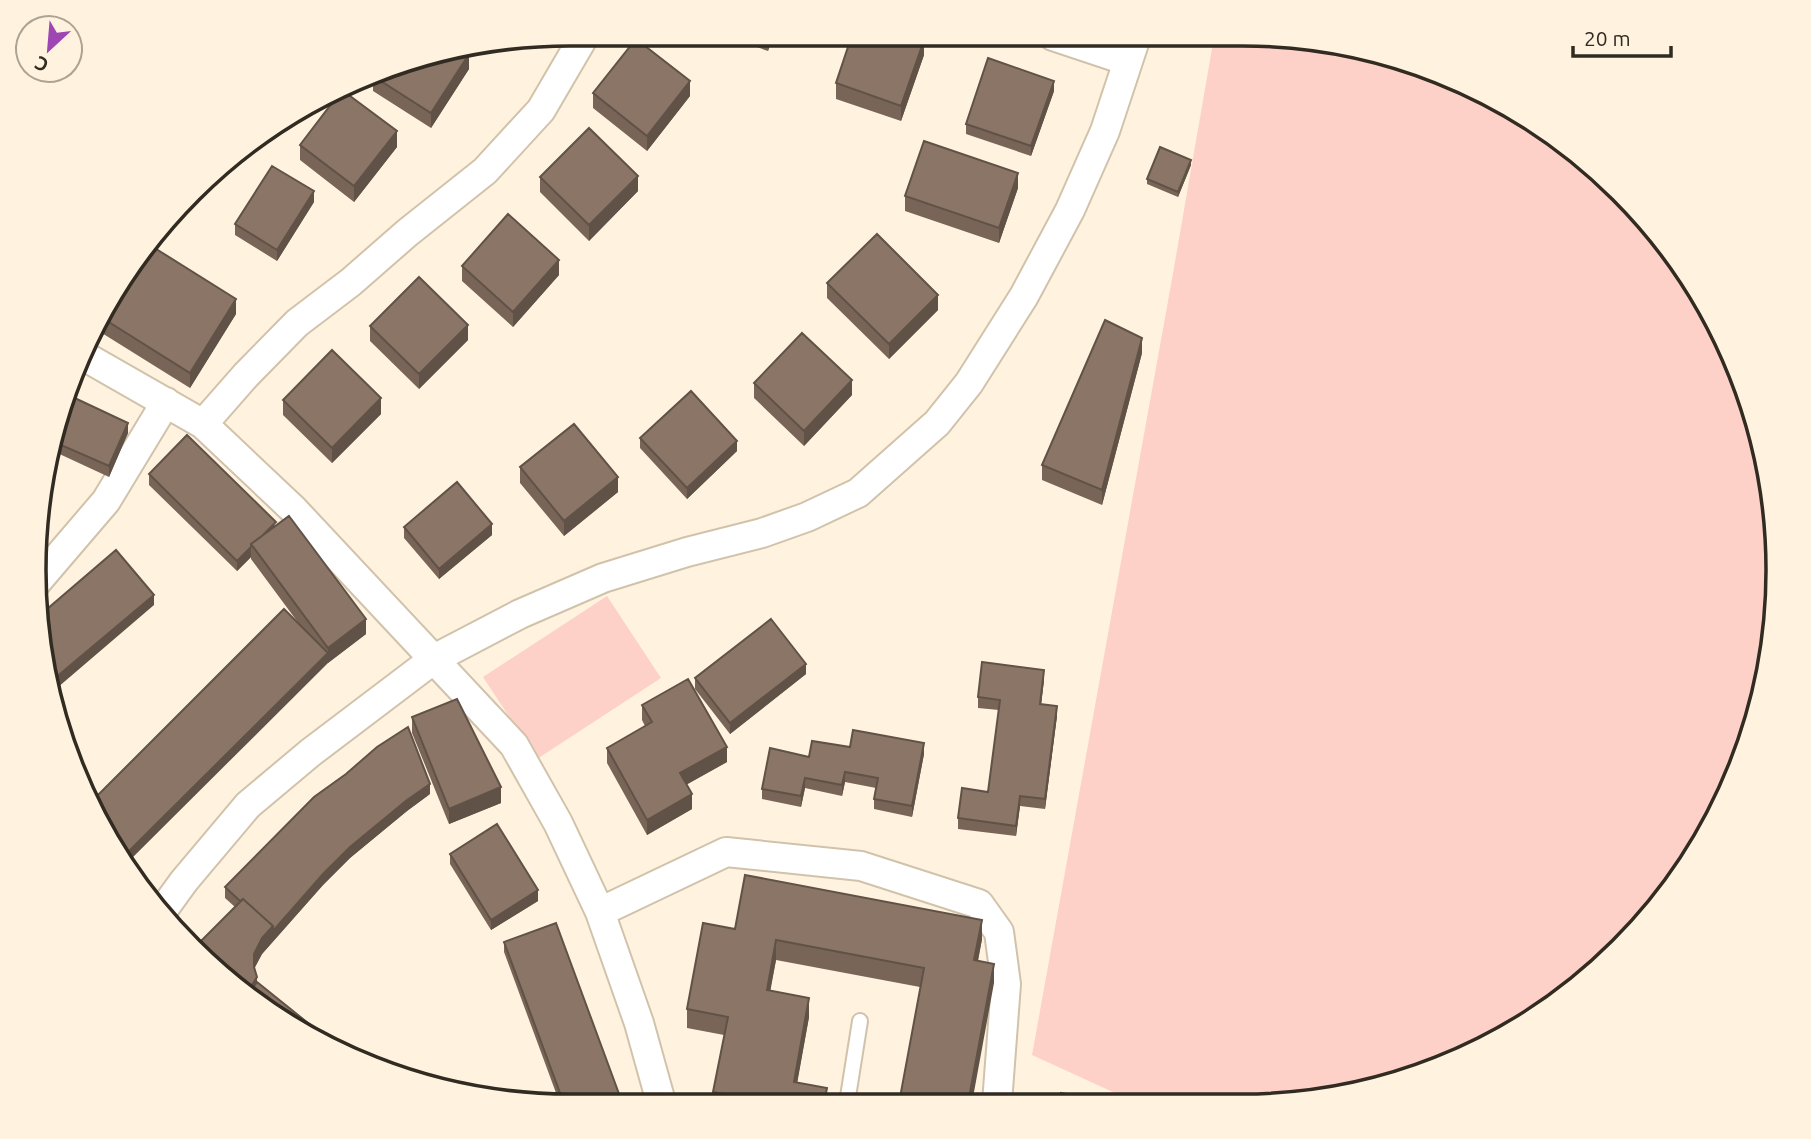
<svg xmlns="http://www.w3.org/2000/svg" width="1811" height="1139" viewBox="0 0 1811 1139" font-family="Ubuntu,sans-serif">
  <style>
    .green { fill: #fed1c8 }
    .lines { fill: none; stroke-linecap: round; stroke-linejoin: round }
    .lane-casing { stroke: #d1c3ab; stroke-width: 18 }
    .street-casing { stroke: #d1c3ab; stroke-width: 32 }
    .lane { stroke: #fff; stroke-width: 14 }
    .street { stroke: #fff; stroke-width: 28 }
    .wall { fill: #786558 }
    .shaded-wall { fill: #615247 }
    .building { fill: #8b7566; stroke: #615247; stroke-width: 2 }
    .rim { fill: none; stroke: #312b22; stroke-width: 3.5 }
  </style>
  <rect width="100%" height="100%" fill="#fff3df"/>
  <path class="green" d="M1214 37 1311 38 1446 74 1568 144 1645 216 1706 302 1749 398 1773 500 1777 605 1759 709 1722 807 1667 896 1595 973 1479 1050 1381 1087 1277 1105 1139 1104 1032 1055 1172 279Z
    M607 596 661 678 537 759 483 677Z"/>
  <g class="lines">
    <defs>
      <path id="lane" d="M847 1103 860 1021"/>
      <path id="street" d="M1053 36 1128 61
        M84 356 203 424 294 510 514 745 558 823 600 912 639 1023 661 1102
        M203 424 246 375 297 323 351 282 407 233 485 171 541 110 586 33
        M35 584 106 501 166 402
        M163 910 184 881 248 805 310 753 434 659 520 614 603 578 687 552 762 533 807 517 858 493 937 423 969 383 1024 296 1070 210 1105 131 1136 37
        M600 912 726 852 861 866 979 904 999 932 1006 984 997 1103"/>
    </defs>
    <use href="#lane" class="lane-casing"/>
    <use href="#street" class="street-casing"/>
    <use href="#lane" class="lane"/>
    <use href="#street" class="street"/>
  </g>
  <path class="wall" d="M719 34H773L768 51Z
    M924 55 901 121 836 99V83Z
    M469 69 431 128 373 91V76Z
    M1054 91 1031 156 966 134V124Z
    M593 93 690 96 647 151 593 108Z
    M300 145 397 147 354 202 300 160Z
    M1191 165 1178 197 1147 184V179Z
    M540 177 638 191 589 241 540 192Z
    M1018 188 999 243 905 211V196Z
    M314 202 277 261 235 235V224Z
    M145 242 236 314 190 388 97 330Z
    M462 266 559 275 513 327 462 281Z
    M827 283 938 310 889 359 827 298Z
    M370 326 468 340 419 389 370 341Z
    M1142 353 1102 505 1042 480V465Z
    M754 383 852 395 804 446 754 398Z
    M62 397 128 433 109 477 53 451Z
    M283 400 381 414 332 463 283 415Z
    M640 438 737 451 687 499 640 448Z
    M520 467 618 492 564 536 520 483Z
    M149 474 276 526 366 634 328 663 251 559V557L237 571 149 485Z
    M404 527 492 535 439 579 404 538Z
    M806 674 730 734 695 689V678Z
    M1044 680 1041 704 1057 716 1045 809 1020 806 1016 836 958 829V818L988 792 999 710 978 708V697Z
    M642 705 727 762 686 785 692 809 647 835 607 763V748L645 726 642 720Z
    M412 717 501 803 449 824 412 733Z
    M850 747 924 754 912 817 874 809V799L876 788 845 782 842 796 805 788 801 807 762 799V789L809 757Z
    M430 794 407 811 350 858 323 885 262 954 254 969 257 982 243 995 235 907 225 898V887Z
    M450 854 538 901 491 930 450 864Z
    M735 929 982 939 978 961 994 983 920 987 776 960 770 990 809 1017 797 1082 827 1103 713 1102V1092L724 1035 687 1028V1009Z
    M504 942 622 1102 559 1101 504 952Z"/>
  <path class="shaded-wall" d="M770 34H773L768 51V40Z
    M924 40V55L901 121V106Z
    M469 54V69L431 128V113Z
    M690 81V96L647 151V136Z
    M1054 81V91L1031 156V146Z
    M397 131V147L354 202V186Z
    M1191 160V165L1178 197V192Z
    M1018 173V188L999 243V228Z
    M638 176V191L589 241V225Z
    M314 191V202L277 261V250Z
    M559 260V275L513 327V312Z
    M938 295V310L889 359V344Z
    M236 299V314L190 388V373Z
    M468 325V340L419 389V374Z
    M1142 338V353L1102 505V490Z
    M852 380V395L804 446V431Z
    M381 398V414L332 463V448Z
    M128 423V433L109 477V466Z
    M737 441V451L687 499V488Z
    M618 477V492L564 536V521Z
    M492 524V535L439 579V569Z
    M251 547V557L237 571V561Z
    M154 595V605L50 694 48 684Z
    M366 619V634L328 663V648Z
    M328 653V663L123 867 120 860Z
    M806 664V674L730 734V723Z
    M1044 670V680L1040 714V704Z
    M1057 706V716L1045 809V799Z
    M924 743V754L912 817V806Z
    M727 747V762L680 788V773Z
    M845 772V782L842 796V785Z
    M805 778V788L801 807V796Z
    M430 784V794L407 811 350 858 323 885 262 954 254 969 257 977V993L252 1000 245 996 254 954 262 938 273 926 350 847 407 800Z
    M501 787V803L449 824V809Z
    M692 794V809L647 835V820Z
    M1020 796V806L1016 836V826Z
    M538 890V901L491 930V920Z
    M982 920V939L974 980V960Z
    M776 940V960L767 1009V990Z
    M994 964V983L972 1103H968Z
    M809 998V1017L794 1101V1082Z"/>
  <path class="building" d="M750 34H770L768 40Z
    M852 35H911L924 40 901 106 836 83Z
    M636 39 690 81 647 136 593 93Z
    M463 51 469 54 431 113 373 76 375 73 398 62Z
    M988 58 1054 81 1031 146 966 124Z
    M342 90 397 131 354 186 300 145Z
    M589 128 638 176 589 225 540 177Z
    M924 141 1018 173 999 228 905 196Z
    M1160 147 1191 160 1178 192 1147 179Z
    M272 166 314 191 277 250 235 224Z
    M508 214 559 260 513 312 462 266Z
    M877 234 938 295 889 344 827 283Z
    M145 242 236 299 190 373 104 319Z
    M419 277 468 325 419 374 370 326Z
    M1105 320 1142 338 1102 490 1042 465Z
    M802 333 852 380 804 431 754 383Z
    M332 350 381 398 332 448 283 400Z
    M691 391 737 441 687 488 640 438Z
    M64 393 128 423 109 466 54 442 62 397Z
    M574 424 618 477 564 521 520 467Z
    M187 435 276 522 262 536 251 544V547L237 561 149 474Z
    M457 482 492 524 439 569 404 527Z
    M289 516 366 619 328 648 251 544Z
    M116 550 154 595 48 684 39 616Z
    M284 609 328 653 120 860 93 800Z
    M771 619 806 664 730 723 695 678Z
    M982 662 1044 670 1040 704 1057 706 1045 799 1020 796 1016 826 958 818 962 788 988 792 1000 700 978 697Z
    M688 679 727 747 680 773 692 794 647 820 607 748 652 722 642 705Z
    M457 699 501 787 449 809 412 717Z
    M408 727 430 784 407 800 350 847 323 874 273 931V926L243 899 240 901 225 887 314 797 346 774 377 747Z
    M853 730 924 743 912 806 874 799 878 778 845 772 842 785 805 778 801 796 762 789 770 748 809 757 812 741 850 747Z
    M497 824 538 890 491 920 450 854Z
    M745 875 982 920 974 960 994 964 968 1103H899L924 968 776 940 767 990 809 998 794 1082 827 1088 824 1103 752 1102V1099L713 1092 728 1017 687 1009 703 923 735 929Z
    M243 899 273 926 262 938 254 954V967L257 977 245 996 197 945Z
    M556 923 622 1102 563 1101 504 942Z
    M257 982 349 1056 247 997Z
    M1061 1093 1124 1104H1059Z"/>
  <path d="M0 0H1811V1139H0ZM570 46H1242A524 524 0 0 1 1766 570V570A524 524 0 0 1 1242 1094H570A524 524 0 0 1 46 570V570A524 524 0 0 1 570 46Z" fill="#fff3df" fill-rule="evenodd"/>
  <path class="rim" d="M570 46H1242A524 524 0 0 1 1766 570V570A524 524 0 0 1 1242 1094H570A524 524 0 0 1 46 570V570A524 524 0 0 1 570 46Z"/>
  <g transform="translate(49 49) rotate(206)"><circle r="33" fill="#fff3df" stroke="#ada393" stroke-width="2"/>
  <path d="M0-5L12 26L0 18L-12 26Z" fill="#9e47b3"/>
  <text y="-10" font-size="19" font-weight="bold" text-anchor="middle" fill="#312b22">С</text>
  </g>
  <path d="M1573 46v10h98v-10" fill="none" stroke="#312b22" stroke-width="3.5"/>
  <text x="1584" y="46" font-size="21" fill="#312b22" stroke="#fff3df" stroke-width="5" paint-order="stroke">20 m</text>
</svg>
